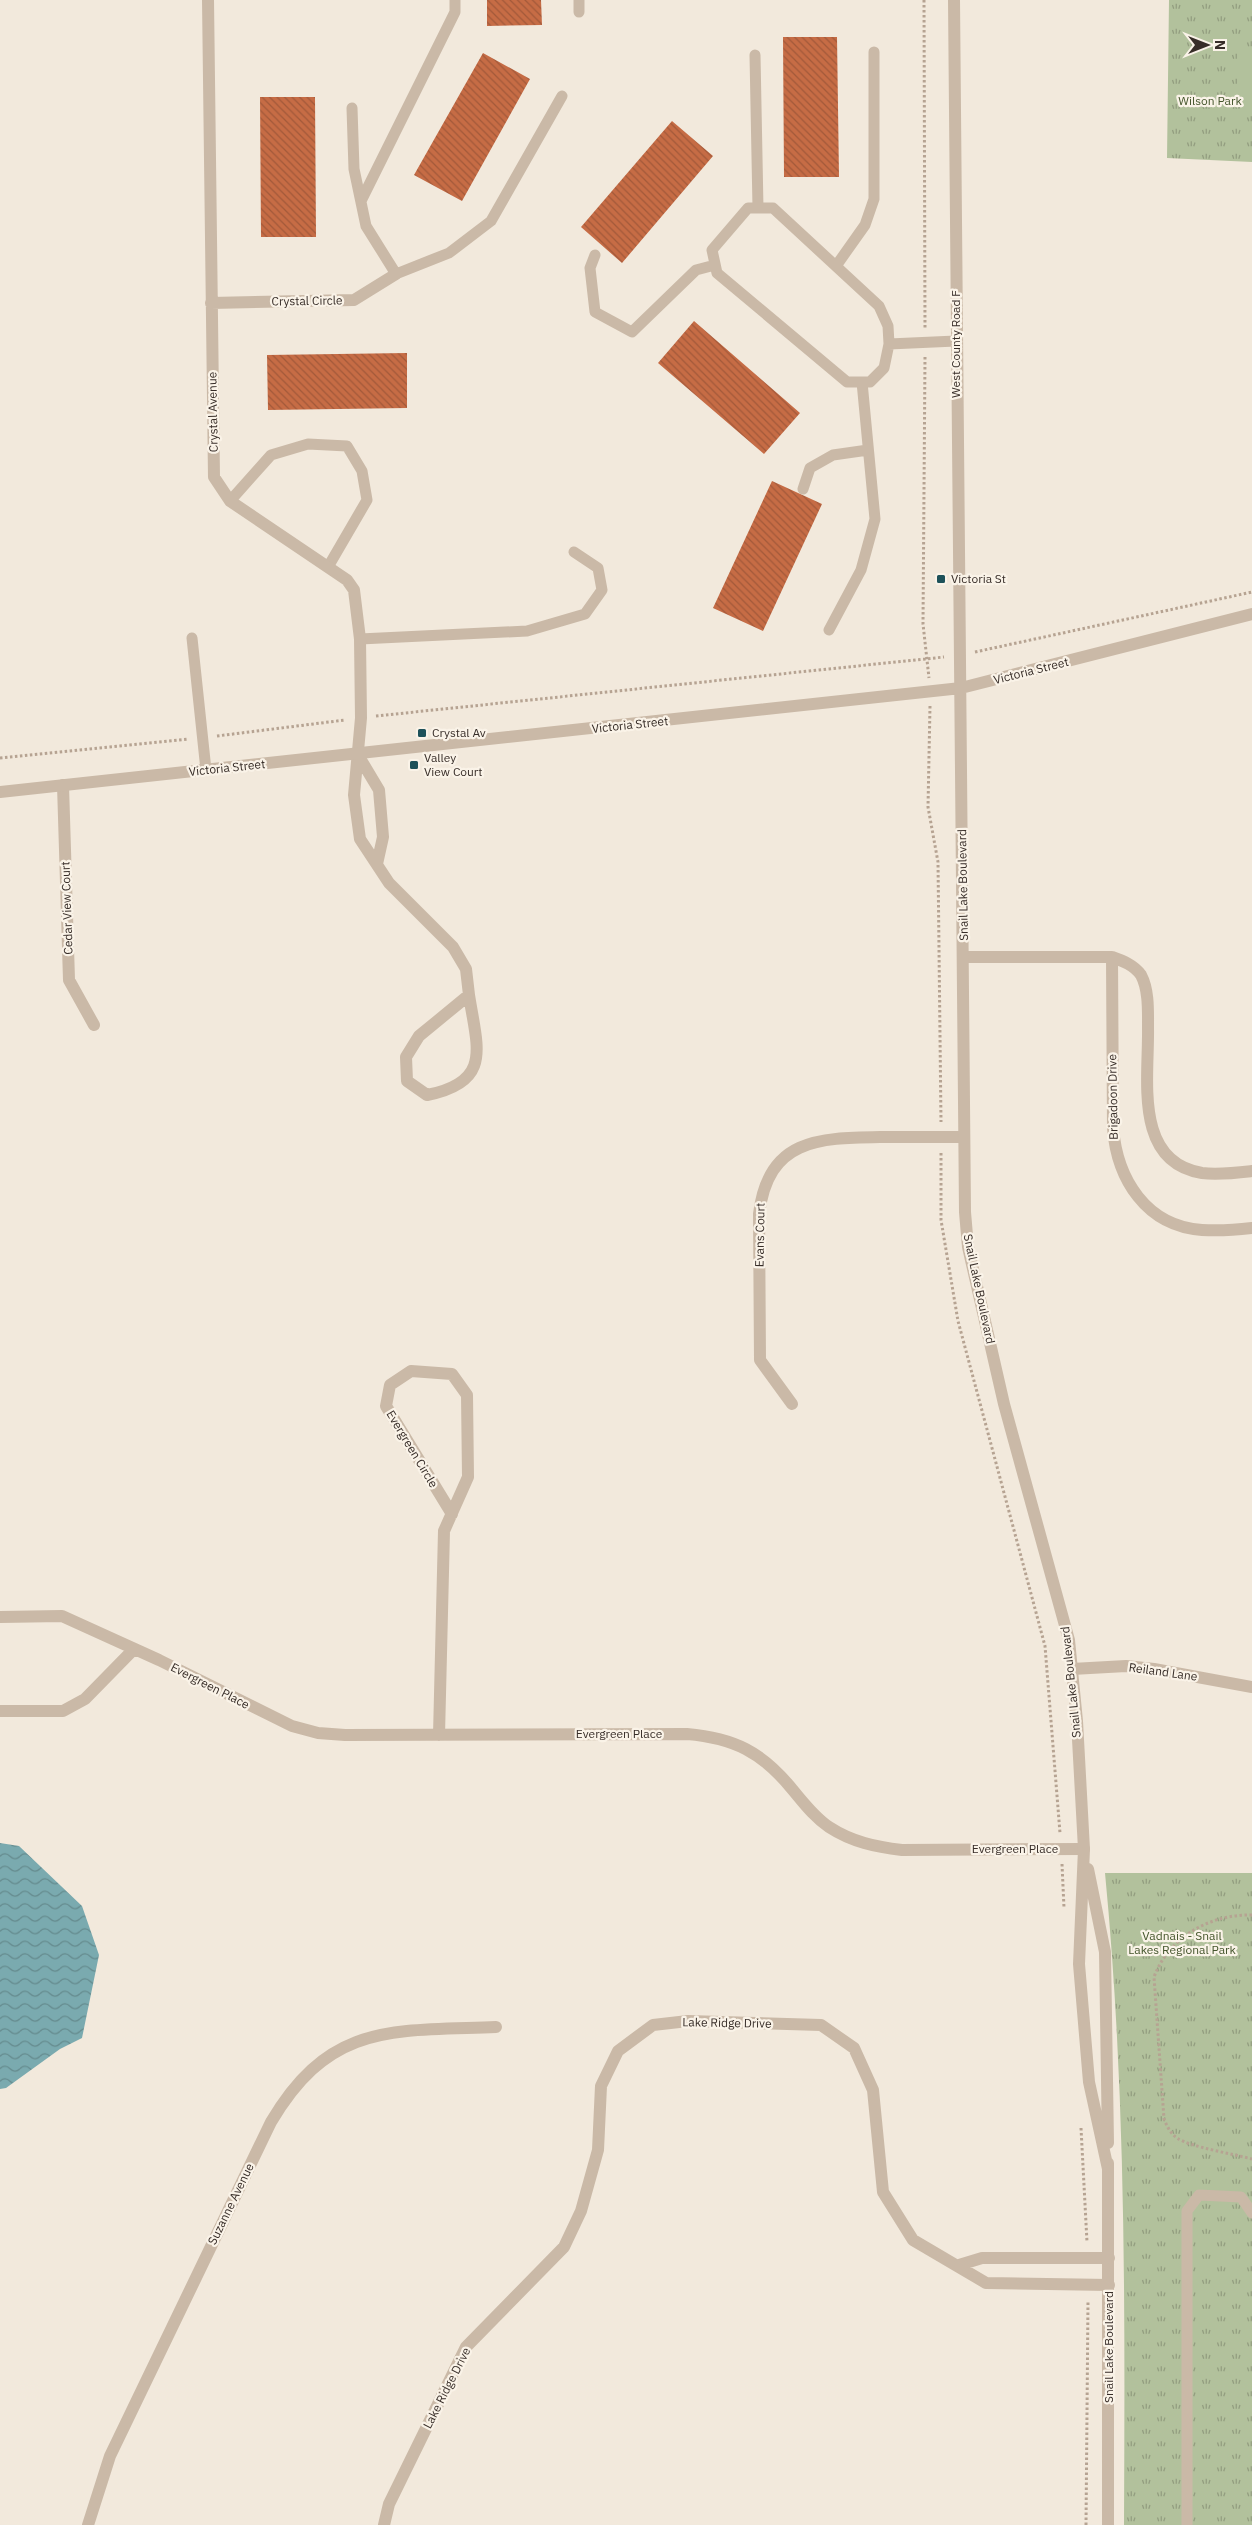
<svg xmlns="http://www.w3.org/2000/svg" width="1252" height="2525" viewBox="0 0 1252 2525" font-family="'IBM Plex Sans',sans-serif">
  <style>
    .park { fill: url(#park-tufts) }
    .pitch { fill: #b2c19c }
    .water { fill: url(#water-waves) }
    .building { fill: url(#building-back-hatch) }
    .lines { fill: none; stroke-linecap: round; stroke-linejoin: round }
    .path { stroke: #b6a392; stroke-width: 3; stroke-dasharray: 2.5 2.5; stroke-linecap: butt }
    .service { stroke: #cab9a7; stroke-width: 11 }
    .minor { stroke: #cab9a7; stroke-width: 12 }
    .tertiary { stroke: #cab9a7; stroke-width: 12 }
    .poi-dot { fill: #1d5159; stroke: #faf3e8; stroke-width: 2 }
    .labels { text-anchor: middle; stroke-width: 4.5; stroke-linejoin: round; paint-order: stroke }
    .park-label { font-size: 12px; fill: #44552c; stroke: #faf3e8 }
    .street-label { font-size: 12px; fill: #372d28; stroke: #faf3e8 }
    .poi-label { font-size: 12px; fill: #372d28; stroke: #faf3e8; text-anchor: start }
  </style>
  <defs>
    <pattern id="park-tufts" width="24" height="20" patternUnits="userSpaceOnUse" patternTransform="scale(1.25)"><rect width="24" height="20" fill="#b2c19c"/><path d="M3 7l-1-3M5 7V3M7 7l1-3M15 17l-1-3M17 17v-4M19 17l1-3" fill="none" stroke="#929d7f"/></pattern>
    <pattern id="water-waves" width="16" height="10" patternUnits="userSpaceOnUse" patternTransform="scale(1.25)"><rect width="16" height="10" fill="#7aaaaf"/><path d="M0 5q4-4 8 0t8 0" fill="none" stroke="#658b8e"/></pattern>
    <pattern id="building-back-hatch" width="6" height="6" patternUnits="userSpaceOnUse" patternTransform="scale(1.25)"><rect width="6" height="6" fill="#c66c45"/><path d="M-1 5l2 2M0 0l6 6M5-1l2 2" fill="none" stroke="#a2593a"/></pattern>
  </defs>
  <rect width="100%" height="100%" fill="#f2e9dc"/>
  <path class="park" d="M1169 0H1252V162L1167 158Z
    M1105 1873H1252V2525H1124C1125 2308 1126 2090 1105 1873Z"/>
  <path class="pitch" d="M1238 51H1252V103H1238Z"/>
  <path class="water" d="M0 1843 19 1846 82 1906 99 1955 82 2038 60 2049 6 2088 0 2089Z"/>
  <path class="building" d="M487 0H541L542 25 487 26Z
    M783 37H837L839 177H784Z
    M483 53 530 79 462 201 414 175Z
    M260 97H315L316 237H261Z
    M672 121 713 156 622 263 581 227Z
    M694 321 800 413 764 454 658 363Z
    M407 353V408L268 410 267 355Z
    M772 481 822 504 763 631 713 608Z"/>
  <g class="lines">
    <path class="path" d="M924 0 925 328
      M925 357 923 624 929 678
      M975 652 1252 592
      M930 706 928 807 938 862 941 1122
      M376 716 944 657
      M217 736 345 720
      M0 758 188 739
      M941 1153V1220L958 1321 1045 1646 1060 1833
      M1062 1864 1064 1908
      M1252 1915C1210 1914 1169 1937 1154 1977L1164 2119C1167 2126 1170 2133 1177 2138 1190 2147 1234 2154 1252 2159
      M1081 2128 1087 2242
      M1086 2525 1088 2301"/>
    <path class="service" d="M579 0V12
      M755 55 758 208
      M352 108 354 169 366 226 396 274 449 253 491 221 562 96
      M361 201 455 12V0
      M595 255 590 268 595 312 632 332 696 270 715 265
      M836 266 865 225 874 199V52
      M889 344 888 326 879 306 773 208H748L712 250 717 273 847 382H870L884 368 889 344 956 341
      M803 489 810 468 833 455 868 450
      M230 501 271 455 308 444 347 446 362 471 367 500 328 567
      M829 630 861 570 875 519 862 382
      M192 638 206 770
      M360 639 527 631 585 614 602 590 598 568 574 552
      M1187 2525V2211L1199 2195 1241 2197 1252 2213"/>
    <path class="minor" d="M208 0 214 477 230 501 347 580 354 590 360 639 361 718 354 795 360 839 389 883 453 947 466 969 469 995 419 1036 406 1057 407 1081 427 1095C493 1082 477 1047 469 995
      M211 303 354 300 396 274
      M358 755 379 790 383 837 377 864
      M63 785 69 980 94 1025
      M964 957H1112C1123 961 1134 965 1141 975 1149 990 1148 1011 1148 1028 1149 1078 1133 1162 1202 1173 1219 1175 1235 1173 1252 1171
      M1112 957 1113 1128C1117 1179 1146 1226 1202 1230 1219 1231 1235 1230 1252 1228
      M792 1404 760 1360 759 1214C768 1139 818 1138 880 1137 908 1137 936 1137 964 1137
      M0 1617 62 1616 159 1660 292 1726 318 1733 345 1735 687 1734C734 1738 762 1752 792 1789 803 1802 814 1817 829 1827 852 1842 876 1847 902 1850L1084 1849
      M1072 1669 1126 1666 1154 1669 1252 1687
      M0 1711H63L85 1699 134 1649
      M439 1735 444 1531 468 1477 467 1395 452 1374 411 1371 390 1385 386 1406 452 1514
      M959 2265 982 2258H1109
      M88 2525 110 2456 271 2122C330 2022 392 2031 496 2027
      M384 2525 389 2504 466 2347 564 2247 581 2211 598 2150 601 2086 618 2051 653 2025 688 2021 821 2025 854 2048 873 2090 883 2192 913 2240 986 2283 1109 2285"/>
    <path class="tertiary" d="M954 0 965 1212 968 1247 1004 1404 1069 1640 1077 1721 1084 1849 1079 1964 1089 2082 1108 2169
      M0 792 961 688 1252 614
      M1088 1869 1105 1952 1108 2143
      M1108 2163V2525"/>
  </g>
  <g class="poi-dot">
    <rect x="936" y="574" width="10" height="10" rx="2.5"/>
    <rect x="417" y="728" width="10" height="10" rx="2.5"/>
    <rect x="409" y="760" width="10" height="10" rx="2.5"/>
  </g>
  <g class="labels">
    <g class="park-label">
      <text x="1210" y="105">Wilson Park</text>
      <text x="1182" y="1940">Vadnais - Snail<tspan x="1182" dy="14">Lakes Regional Park</tspan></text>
    </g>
    <g class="street-label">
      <text transform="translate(307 301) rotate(-1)" y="4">Crystal Circle</text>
      <text transform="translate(956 344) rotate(-90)" y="4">West County Road F</text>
      <text transform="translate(213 412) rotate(-91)" y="4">Crystal Avenue</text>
      <text transform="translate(1031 671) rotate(-14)" y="4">Victoria Street</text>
      <text transform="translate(630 725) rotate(-6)" y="4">Victoria Street</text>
      <text transform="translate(227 768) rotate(-6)" y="4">Victoria Street</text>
      <text transform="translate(963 885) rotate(-91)" y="4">Snail Lake Boulevard</text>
      <text transform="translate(67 908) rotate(-92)" y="4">Cedar View Court</text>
      <text transform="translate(1113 1097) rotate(-91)" y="4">Brigadoon Drive</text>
      <text transform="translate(760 1235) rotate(-89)" y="4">Evans Court</text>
      <text transform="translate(979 1289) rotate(78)" y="4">Snail Lake Boulevard</text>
      <text transform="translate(412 1449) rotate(59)" y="4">Evergreen Circle</text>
      <text transform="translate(1163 1672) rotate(8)" y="4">Reiland Lane</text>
      <text transform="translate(1071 1682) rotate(-96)" y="4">Snail Lake Boulevard</text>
      <text transform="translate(210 1686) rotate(27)" y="4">Evergreen Place</text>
      <text x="619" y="1738">Evergreen Place</text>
      <text x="1015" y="1853">Evergreen Place</text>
      <text transform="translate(727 2023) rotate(1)" y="4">Lake Ridge Drive</text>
      <text transform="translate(231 2204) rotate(-64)" y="4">Suzanne Avenue</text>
      <text transform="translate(1109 2347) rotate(-90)" y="4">Snail Lake Boulevard</text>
      <text transform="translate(447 2388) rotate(-63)" y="4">Lake Ridge Drive</text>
    </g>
    <g class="poi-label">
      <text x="951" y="583">Victoria St</text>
      <text x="432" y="737">Crystal Av</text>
      <text x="424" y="762">Valley<tspan x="424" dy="14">View Court</tspan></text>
    </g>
  </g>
  <g transform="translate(1207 45) rotate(90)" stroke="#faf3e8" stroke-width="4" paint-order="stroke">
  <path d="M0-4L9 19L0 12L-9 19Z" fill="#372d28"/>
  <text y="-8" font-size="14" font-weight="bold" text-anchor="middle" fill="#372d28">N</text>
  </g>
</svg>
